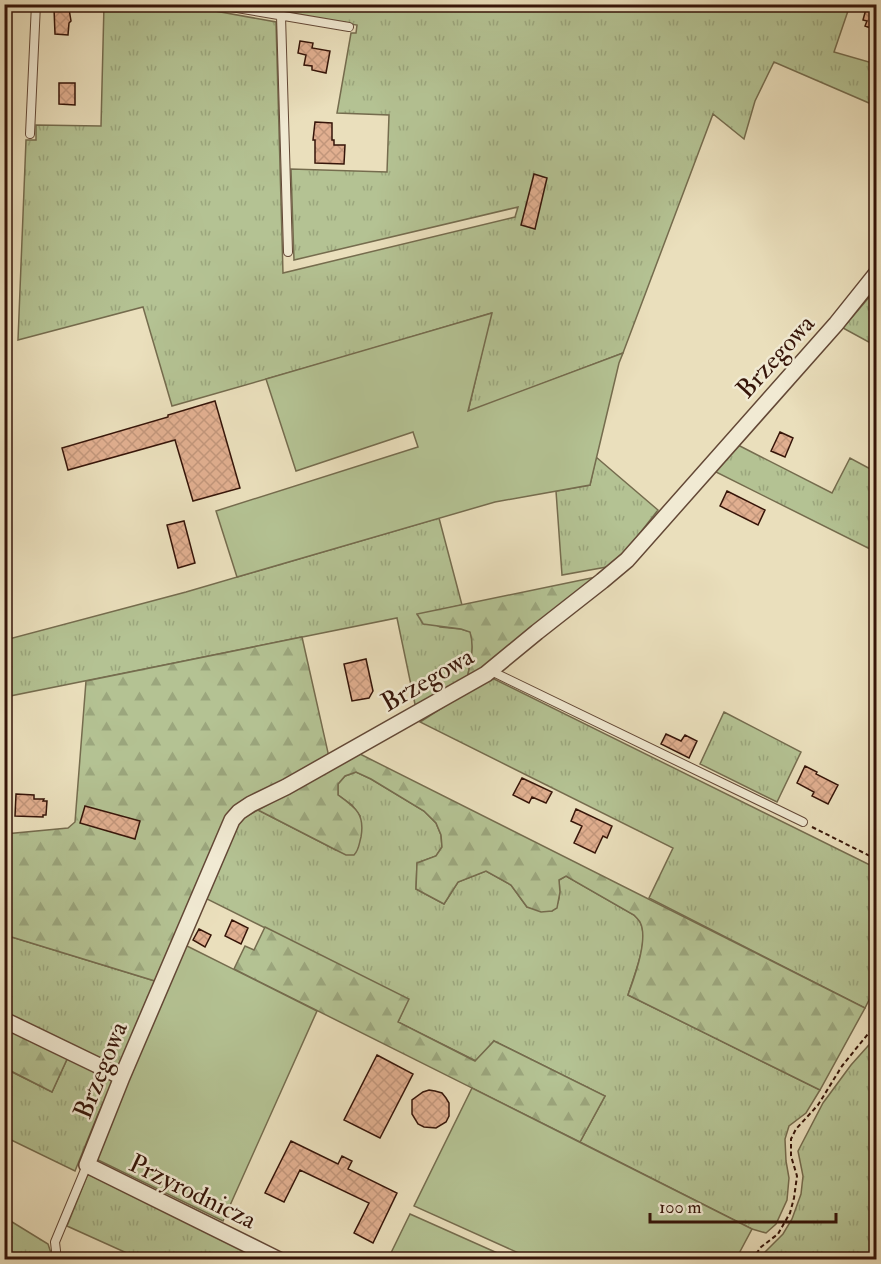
<svg xmlns="http://www.w3.org/2000/svg" width="881" height="1264" viewBox="0 0 881 1264" font-family="'IM FELL Double Pica',serif">
  <style>
    .grass { fill: url(#grass-tufts); stroke: #756c4e; stroke-width: 1.5 }
    .forest { fill: url(#forest-firs); stroke: #756c4e; stroke-width: 1.5 }
    .green { fill: #b4c293; stroke: #756c4e; stroke-width: 1.5 }
    .building { fill: url(#building-cross-hatch); stroke: #361509; stroke-width: 1.5 }
    .lines { fill: none; stroke-linecap: round; stroke-linejoin: round }
    .service-casing { stroke: #634836; stroke-width: 10 }
    .minor-casing { stroke: #634836; stroke-width: 18 }
    .path { stroke: #361509; stroke-width: 2; stroke-dasharray: 4.5 3; stroke-linecap: butt }
    .service { stroke: #f1ead3; stroke-width: 8 }
    .minor { stroke: #f1ead3; stroke-width: 15 }
    .labels { text-anchor: middle; stroke-width: 5; stroke-linejoin: round; paint-order: stroke }
    .street-label { font-size: 26px; fill: #361509; stroke: #f1ead3 }
  </style>
  <defs>
    <pattern id="grass-tufts" width="24" height="20" patternUnits="userSpaceOnUse" patternTransform="scale(1.5)"><rect width="24" height="20" fill="#b4c293"/><path d="M3 7l-1-3M5 7V3M7 7l1-3M15 17l-1-3M17 17v-4M19 17l1-3" fill="none" stroke="#9ba67d"/></pattern>
    <pattern id="forest-firs" width="22" height="20" patternUnits="userSpaceOnUse" patternTransform="scale(1.5)"><rect width="22" height="20" fill="#b4c293"/><path d="M5 1l3.5 6h-7zM16 11l3.5 6h-7z" fill="#9ba67d"/></pattern>
    <pattern id="building-cross-hatch" width="8" height="8" patternUnits="userSpaceOnUse" patternTransform="scale(1.5)"><rect width="8" height="8" fill="#e1af90"/><path d="M0 0l8 8M0 8l8-8" fill="none" stroke="#c2967b"/></pattern>
  </defs>
  <rect width="100%" height="100%" fill="#eadfbc"/>
  <filter id="stains"><feTurbulence type="fractalNoise" baseFrequency=".00333" numOctaves="4"/><feColorMatrix values="0 0 0 0 .2 0 0 0 0 .09 0 0 0 0 .02 0 0 0 .5 -.17"/></filter>
  <radialGradient id="worn" r=".72"><stop offset=".6" stop-color="#630" stop-opacity="0"/><stop offset="1" stop-color="#630" stop-opacity=".3"/></radialGradient>
  <path class="grass" d="M104 5H182L276 22 283 273 515 217 518 207 294 260 291 169 387 172 389 115 337 113 351 33H356L357 25 235 5H850L834 52 876 64V106L774 62 755 101 744 139 713 114 623 353 468 412 491 313 354 354 172 406 143 307 18 340 26 140H36V125L101 126Z
    M876 289V346L843 328Z
    M736 444 832 493 850 458 876 472V552L714 471Z
    M596 457 658 510 619 560 612 566 562 575 556 491 590 485Z
    M439 518 462 605 418 615 440 627 461 629 471 632C475 648 470 664 467 679L416 709 397 618 5 697V640L186 592Z
    M490 677 876 868V986L865 1008 649 898 673 848 420 722Z
    M724 712 801 752 777 802 700 764Z
    M356 772 371 779 424 811 436 823 441 835 442 847 436 856 417 863 416 889 444 904 458 882 486 871 511 885 527 907 552 911C561 904 560 890 559 880L566 876 634 915C636 917 639 919 640 922 650 940 633 977 628 995L820 1090 806 1113 789 1126 785 1139 786 1161 789 1178 787 1200 776 1224 766 1233 752 1229 580 1142 605 1096 494 1041 476 1061 398 1022 408 999 203 897 236 822 258 810 336 850 360 816 352 805 338 795V784L345 776Z
    M5 935 155 981 118 1067 5 1013Z
    M876 1037V1259H758L783 1234 792 1219 801 1194 803 1176 798 1151 823 1103 851 1065Z
    M68 1057 115 1078 98 1114 75 1171 5 1137 4 1068 52 1092Z
    M88 1174 169 1211 266 1259H140L67 1226Z
    M4 1217 48 1244 51 1253 49 1259H5Z"/>
  <path class="forest" d="M601 576 467 679C470 664 475 648 470 632L461 629 423 624 417 614Z
    M302 637 329 757 226 816 155 981 5 935V834L68 828 75 822 86 681Z
    M360 754 865 1008 820 1090 628 995C634 978 649 939 640 922 638 919 636 917 634 915L566 876 559 880 560 892 557 908 552 911 541 912 527 907 511 885 486 871 458 882 444 904 416 889 417 863 436 856 442 847 441 835 436 823 424 811 371 779 356 772 345 776 338 784V795C356 808 365 814 361 837 359 844 359 850 354 855H346L336 850 258 810Z
    M265 927 409 999 398 1022 475 1061 494 1041 605 1096 580 1142 234 969 245 946 254 950Z
    M4 1027 68 1057 52 1092 5 1068Z"/>
  <path class="green" d="M492 313 468 411 623 353 619 363 590 485 495 502 237 577 216 511 418 447 413 432 296 471 266 379Z
    M183 944 317 1011 223 1221 94 1158Z
    M472 1088 752 1229 736 1259H532L414 1206Z
    M410 1214 511 1259H388Z"/>
  <path class="building" d="M872 4H876V30L865 26 867 21 863 20 866 9 870 10Z
    M54 8 69 9 71 21 69 23 68 35 55 34Z
    M300 41 313 43 312 48 330 51 326 73 312 70V66L304 65 306 55 298 53Z
    M59 83H75V105L59 104Z
    M315 122 332 123V140H334V145H345L344 164 315 163V140H313Z
    M534 174 547 178 535 229 521 225Z
    M215 401 240 488 193 501 175 440 68 470 62 448 168 417V415Z
    M780 432 793 438 785 457 771 451Z
    M727 491 765 510 758 525 720 506Z
    M184 521 195 563 178 568 167 525Z
    M366 659 373 691 369 698 352 701 344 664Z
    M666 734 681 741 685 735 697 741 689 758 661 744Z
    M805 766 817 772 816 774 838 785 828 804 812 796 814 792 797 783Z
    M522 778 552 792 546 803 532 797 529 803 513 795Z
    M16 794 34 795V799H44L43 801H47L46 815H43V817L15 816Z
    M85 806 140 821 135 839 80 823Z
    M576 809 612 826 607 838 603 836 595 853 574 843 582 826 571 821Z
    M232 920 248 928 241 944 225 936Z
    M199 929 211 935 205 947 193 940Z
    M377 1055 413 1074 380 1138 344 1120Z
    M429 1090 435 1091 442 1093 446 1098 449 1103V1116L446 1122 436 1128 424 1127 418 1124 412 1114V1100L423 1092Z
    M291 1141 338 1164 342 1156 352 1161 348 1169 397 1193 373 1243 354 1233 369 1203 300 1170 284 1202 265 1193Z"/>
  <g class="lines">
    <defs>
      <path id="service" d="M213 4 349 27
        M281 16 288 252
        M30 134 36 4
        M491 671 803 822
        M55 1260 56 1251 55 1242 87 1165"/>
      <path id="minor" d="M4 1020 122 1077
        M279 1260 87 1165 122 1077 232 820 239 812 251 804 286 787 486 674 537 632 602 581 627 560 836 324 876 274"/>
    </defs>
    <use href="#service" class="service-casing"/>
    <use href="#minor" class="minor-casing"/>
    <path class="path" d="M812 827 876 859
      M752 1260 761 1247 778 1234 790 1213 794 1198 797 1176 791 1156V1139L796 1129 818 1105 842 1066 876 1024"/>
    <use href="#service" class="service"/>
    <use href="#minor" class="minor"/>
  </g>
  <g class="labels">
    <g class="street-label">
      <text transform="translate(775 356) rotate(-48)" y="9">Brzegowa</text>
      <text transform="translate(427 679) rotate(-30)" y="9">Brzegowa</text>
      <text transform="translate(100 1070) rotate(-68)" y="9">Brzegowa</text>
      <text transform="translate(193 1191) rotate(26)" y="9">Przyrodnicza</text>
    </g>
  </g>
  <rect width="881" height="1264" fill="none" stroke="#eadfbc" stroke-width="24"/>
  <rect x="6" y="6" width="869" height="1252" fill="none" stroke="#361509" stroke-width="3"/>
  <rect x="12" y="12" width="857" height="1240" fill="none" stroke="#361509" stroke-width="1.5"/>
  <path d="M650 1213v9h186v-9" fill="none" stroke="#361509" stroke-width="3"/>
  <text x="659" y="1213" font-size="18" fill="#361509" stroke="#f1ead3" stroke-width="4.5" paint-order="stroke">100 m</text>
  <rect width="100%" height="100%" filter="url(#stains)"/>
  <rect width="100%" height="100%" fill="url(#worn)"/>
</svg>
